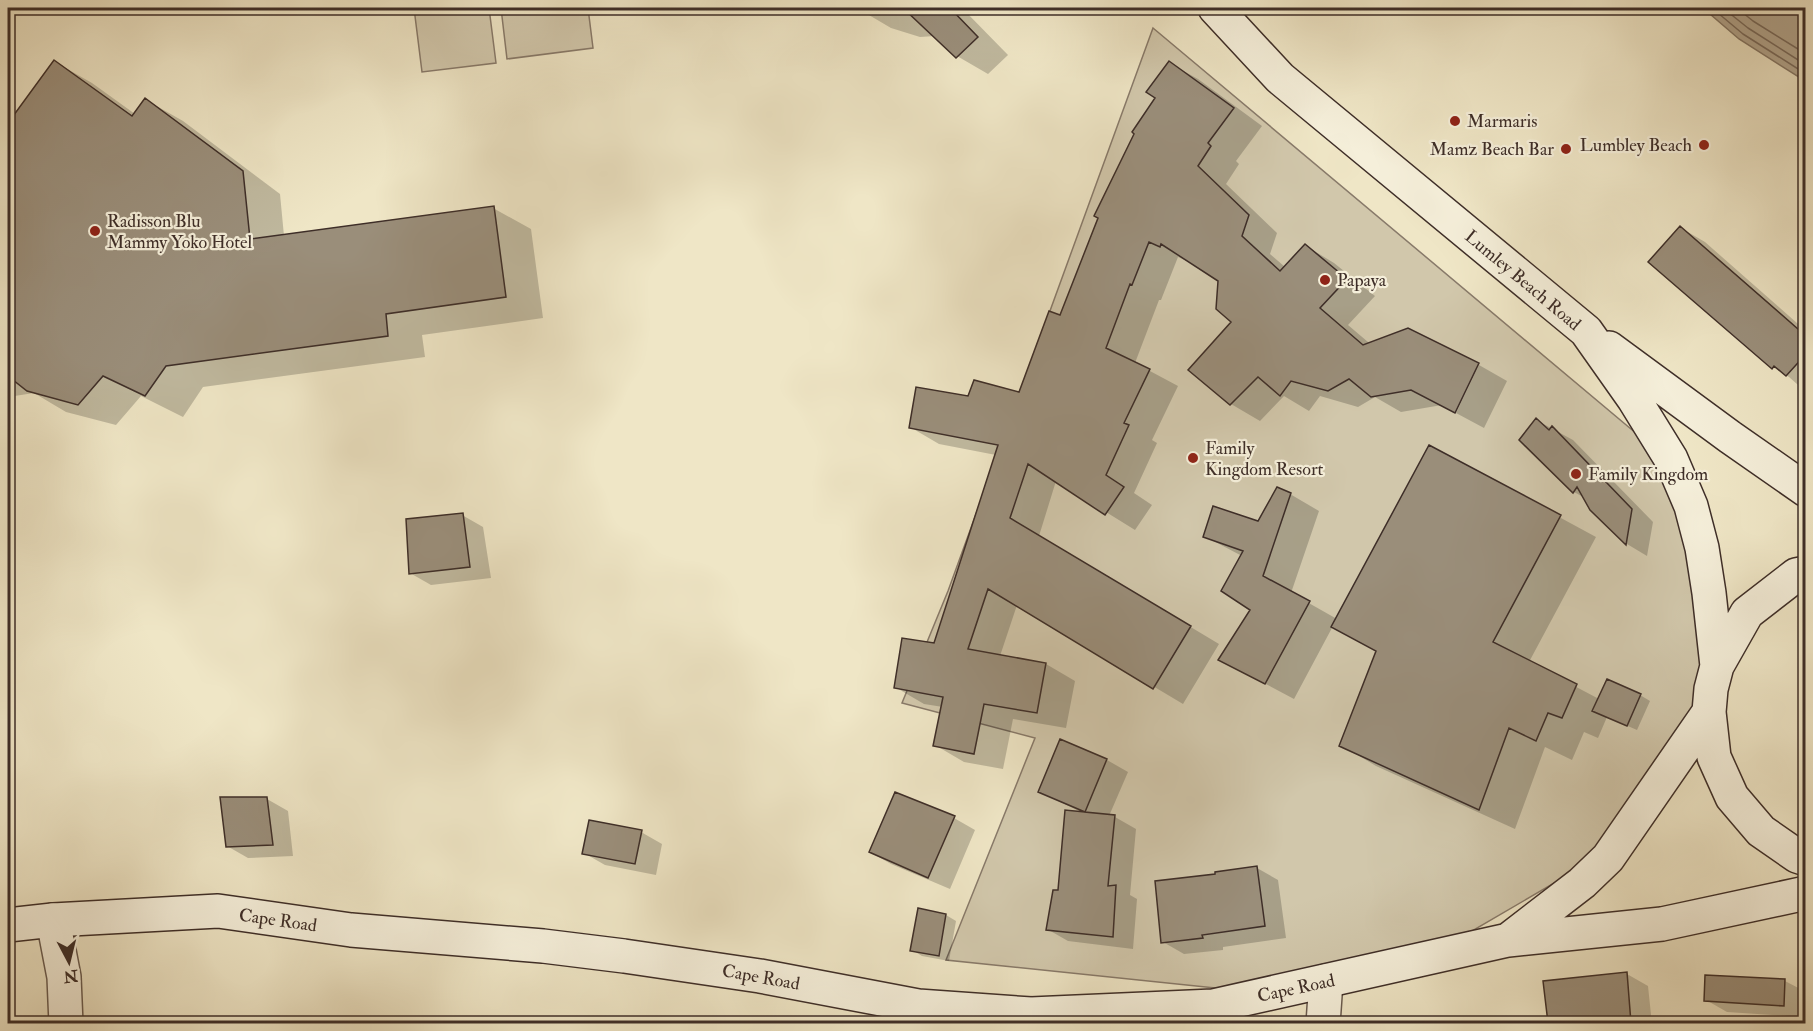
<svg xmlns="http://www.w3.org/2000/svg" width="1813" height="1031" viewBox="0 0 1813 1031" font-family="'IM FELL Double Pica',serif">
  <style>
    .green { fill: #d1c7ab; stroke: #887a6a; stroke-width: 1.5 }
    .water { fill: #b3a790; stroke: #847766; stroke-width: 1.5 }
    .shadow { fill: #0003 }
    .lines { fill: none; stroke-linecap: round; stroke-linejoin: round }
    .shore { stroke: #786a5c; stroke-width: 1.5 }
    .building { fill: #9a8e7a; stroke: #3e2e28; stroke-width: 1.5 }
    .street-casing { stroke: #6a5c50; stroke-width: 36 }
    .secondary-casing { stroke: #3e2e28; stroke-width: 36 }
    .street { stroke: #f5efda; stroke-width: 33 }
    .secondary { stroke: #f5efda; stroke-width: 33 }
    .poi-dot { fill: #8f2418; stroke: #f5efda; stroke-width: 2 }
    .labels { text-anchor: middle; stroke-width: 4.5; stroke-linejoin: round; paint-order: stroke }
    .poi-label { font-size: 18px; fill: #3e2e28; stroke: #f5efda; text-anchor: start }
    .street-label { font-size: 18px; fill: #3e2e28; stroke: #f5efda }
  </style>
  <rect width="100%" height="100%" fill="#efe6c6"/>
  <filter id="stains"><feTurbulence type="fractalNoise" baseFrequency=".00333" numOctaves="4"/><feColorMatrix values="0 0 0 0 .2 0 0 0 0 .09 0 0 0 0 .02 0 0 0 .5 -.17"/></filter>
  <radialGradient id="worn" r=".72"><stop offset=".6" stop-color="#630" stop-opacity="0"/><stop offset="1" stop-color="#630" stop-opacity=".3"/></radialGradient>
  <path class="green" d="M414 8H489L496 63 422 72Z
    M501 8H588L593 48 507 59Z
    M1153 28 1693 481 1703 696 1592 861 1448 945 1225 989 946 960 1035 738 902 703 948 591Z"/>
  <path class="water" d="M1703 8H1805V81L1739 39Z"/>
  <path class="shadow" d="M857 8H962L1008 55 988 74 957 56 935 36 920 37 891 28Z
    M55 62 92 83 135 114 146 100 183 121 280 194 284 236 493 208 531 229 543 318 422 335 425 357 203 387 183 417 141 396 116 425 66 412 34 393 8 397V128Z
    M1169 63 1198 79 1262 126 1236 161 1239 164 1226 184 1277 233 1270 254 1285 267 1306 246 1334 263 1375 296 1348 325 1442 405 1401 412 1375 397 1358 407 1320 396 1309 411 1284 396 1260 421 1231 404 1233 322 1220 281 1190 261 1189 262 1178 257 1161 300H1159L1135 363 1178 386 1152 440 1157 443 1134 493 1152 505 1135 530 1056 481 1039 536 1219 644 1183 704 1017 605 1000 656 1046 664 1075 681 1066 728 1013 719 1003 769 964 762 935 745 943 707 924 704 895 687 935 645 996 455 939 444 910 427 969 398 1020 393 1061 317 1157 98Z
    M1681 228 1705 242 1806 331V392L1789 377 1773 367Z
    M1479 365 1507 381 1484 428 1456 413Z
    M1536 420 1573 440 1653 522 1647 556 1627 544 1591 509 1585 498 1574 492 1521 440Z
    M1430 447 1596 537 1529 662 1599 699 1640 695 1650 701 1637 730 1607 717 1598 738 1584 732 1572 760 1545 747 1515 829 1376 766 1341 745 1377 651 1333 626 1294 699 1249 675 1252 609 1242 556 1204 536 1259 523 1290 494 1319 511 1291 593 1337 619Z
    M462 515 483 527 491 578 431 585 410 573Z
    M1061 741 1107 760 1128 772 1109 816 1115 817 1136 829 1130 895 1137 899 1133 949 1068 941 1047 929 1081 812 1040 792Z
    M267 799 288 811 293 856 248 858 227 846Z
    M954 818 975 830 950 889 891 864 870 852Z
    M641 832 662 844 656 875 605 865 584 853Z
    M1257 868 1278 880 1286 938 1223 947V950L1184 954 1163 942 1217 876Z
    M919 910 946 915 956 921 949 961 922 956 912 950Z
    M1627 974 1648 986 1652 1024H1549L1545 983Z
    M1707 976 1785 981 1806 992 1804 1017 1727 1012 1706 1000Z"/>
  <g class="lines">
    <path class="shore" d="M1712 8 1743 34 1806 74
      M1723 8 1748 28 1806 65
      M1737 8 1753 21 1806 54"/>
  </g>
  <path class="building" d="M903 8H950L978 37 956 58Z
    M54 60 132 116 145 98 243 171 250 239 494 206 506 297 386 314 388 336 166 366 145 396 103 376 78 405 27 391 8 376V123Z
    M1169 61 1234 108 1208 143 1211 146 1198 166 1249 215 1242 236 1280 271 1305 244 1347 279 1320 308 1363 345 1408 328 1479 363 1455 413 1411 390 1371 397 1349 379 1328 391 1291 381 1280 396 1258 377 1230 405 1188 370 1231 322 1216 309 1218 281 1161 244 1160 247 1149 242 1132 285 1130 284 1106 348 1150 369 1124 423 1129 425 1106 475 1124 487 1105 515 1028 464 1010 518 1191 626 1153 689 988 589 968 649 1046 663 1037 713 984 704 974 754 933 746 943 697 894 688 902 638 934 643 998 445 909 428 916 387 968 396 974 380 1019 392 1049 311 1060 315 1098 218 1094 216 1134 134 1132 132 1155 98 1146 92Z
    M1680 226 1806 336V354L1786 376 1774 366 1772 369 1648 262Z
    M1536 418 1549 430 1552 426 1632 509 1626 545 1590 510 1577 487 1573 493 1519 440Z
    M1429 445 1561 515 1493 642 1577 684 1562 718 1548 713 1536 741 1509 728 1479 810 1339 746 1376 651 1331 627Z
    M1277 487 1291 493 1263 576 1310 601 1265 684 1218 660 1250 610 1221 591 1243 551 1203 537 1213 506 1258 521Z
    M463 513 470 567 409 574 406 519Z
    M1607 679 1641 694 1627 726 1592 711Z
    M1060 739 1107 759 1085 812 1115 815 1108 886 1116 885 1113 937 1046 930 1053 890H1058L1065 810 1085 812 1038 792Z
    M895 792 955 816 928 878 869 852Z
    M220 797H267L273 845 226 847Z
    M589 820 642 830 635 864 582 854Z
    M1257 866 1265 926 1202 935 1203 938 1161 943 1155 881 1215 874V872Z
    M918 908 946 914 939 956 910 951Z
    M1627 972 1631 1023H1548L1543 981Z
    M1705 975 1785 979 1784 1006 1704 1001Z"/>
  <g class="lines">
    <defs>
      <path id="street" d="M53 920 64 977 66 1024
        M1323 1024 1326 981"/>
      <path id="secondary" d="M1215 8 1280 78 1586 331 1634 399 1671 459 1691 506 1702 548 1709 593 1717 666
        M1609 348 1730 437 1806 490
        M1806 573 1796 575 1747 613 1717 666 1711 689 1709 712 1714 757 1732 797 1761 831 1797 856 1806 859
        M8 925 53 920 218 911 351 930 543 946 624 956 760 976 918 1006 1031 1014 1213 1006 1508 940 1662 924 1806 893
        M1508 940 1582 883 1608 858 1709 712"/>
    </defs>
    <use href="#street" class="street-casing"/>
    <use href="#secondary" class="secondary-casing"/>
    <use href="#street" class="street"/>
    <use href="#secondary" class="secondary"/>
  </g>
  <g class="poi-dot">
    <circle cx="1455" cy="121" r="6"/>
    <circle cx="1704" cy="145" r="6"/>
    <circle cx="1566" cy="149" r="6"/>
    <circle cx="95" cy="231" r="6"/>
    <circle cx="1325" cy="280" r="6"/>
    <circle cx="1193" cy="458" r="6"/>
    <circle cx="1576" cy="474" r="6"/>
  </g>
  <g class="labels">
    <g class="poi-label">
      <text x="1467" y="127">Marmaris</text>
      <text x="1692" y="151" text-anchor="end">Lumbley Beach</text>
      <text x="1554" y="155" text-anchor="end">Mamz Beach Bar</text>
      <text x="107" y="227">Radisson Blu<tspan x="107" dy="21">Mammy Yoko Hotel</tspan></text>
      <text x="1337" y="286">Papaya</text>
      <text x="1205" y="454">Family<tspan x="1205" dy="21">Kingdom Resort</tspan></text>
      <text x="1588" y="480">Family Kingdom</text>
    </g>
    <g class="street-label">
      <text transform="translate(1523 280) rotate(40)" y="6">Lumley Beach Road</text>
      <text transform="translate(278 920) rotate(8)" y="6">Cape Road</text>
      <text transform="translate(761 977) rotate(10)" y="6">Cape Road</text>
      <text transform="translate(1296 988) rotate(-12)" y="6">Cape Road</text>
    </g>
  </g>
  <rect width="1813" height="1031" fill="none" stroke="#efe6c6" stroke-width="30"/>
  <rect x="9" y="9" width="1795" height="1013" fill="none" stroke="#3e2e28" stroke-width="3"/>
  <rect x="15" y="15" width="1783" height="1001" fill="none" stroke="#3e2e28" stroke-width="1.5"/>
  <g transform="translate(69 962) rotate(173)" stroke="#f5efda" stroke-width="4.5" paint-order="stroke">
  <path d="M0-4.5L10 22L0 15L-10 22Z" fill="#3e2e28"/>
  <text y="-9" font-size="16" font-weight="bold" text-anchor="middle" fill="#3e2e28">N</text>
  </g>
  <rect width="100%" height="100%" filter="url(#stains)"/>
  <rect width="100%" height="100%" fill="url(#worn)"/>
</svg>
